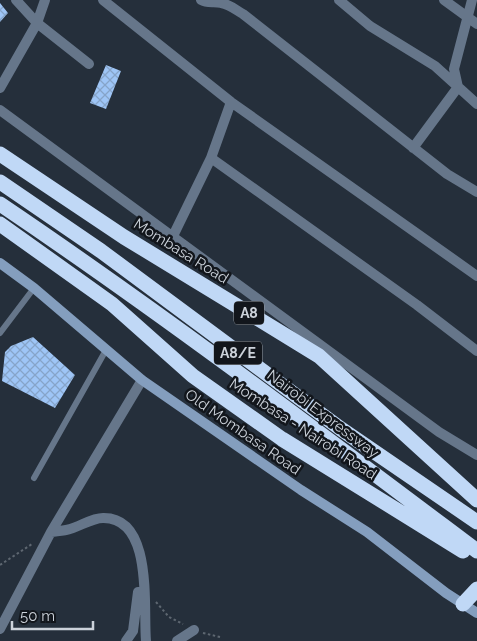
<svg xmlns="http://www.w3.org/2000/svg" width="477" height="641" viewBox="0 0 477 641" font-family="Raleway,sans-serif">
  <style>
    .building { fill: url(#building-cross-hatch) }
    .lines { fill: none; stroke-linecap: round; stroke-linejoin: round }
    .path { stroke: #5e6771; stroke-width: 2; stroke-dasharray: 2.5 2.5; stroke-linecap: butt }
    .lane { stroke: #66768a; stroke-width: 6 }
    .street { stroke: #66768a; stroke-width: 10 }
    .secondary { stroke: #849ebe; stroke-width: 10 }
    .highway { stroke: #c0d8f6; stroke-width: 15 }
    .labels { text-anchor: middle; stroke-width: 5; stroke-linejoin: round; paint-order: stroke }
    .shield { fill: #12161c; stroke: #949aa1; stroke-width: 1 }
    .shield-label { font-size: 14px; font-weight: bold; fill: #ccd2da }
    .street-label { font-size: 15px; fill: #ccd2da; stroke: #12161c }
  </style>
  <defs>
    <pattern id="building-cross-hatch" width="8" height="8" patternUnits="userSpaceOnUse" patternTransform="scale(1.25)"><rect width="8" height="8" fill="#9ec5f6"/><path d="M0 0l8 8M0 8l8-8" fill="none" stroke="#86a4c9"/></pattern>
  </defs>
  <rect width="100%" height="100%" fill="#252f3b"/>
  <path class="building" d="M0 3 8 13 0 22Z
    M106 65 121 71 106 109 90 103Z
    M33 337 75 375 55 408 2 381 5 352 11 346Z"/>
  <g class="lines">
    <path class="path" d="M0 565 32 544
      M156 602 169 617 183 624
      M203 633 220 637"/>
    <path class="lane" d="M0 333 34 288
      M34 478 106 350"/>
    <path class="street" d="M16 0 37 23 89 64
      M103 0 231 102 477 276
      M201 0C208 4 214 1 221 3 229 4 236 10 243 14L447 174 477 192
      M339 0 370 26 435 66 477 104
      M444 0 477 24
      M0 88 37 23 45 0
      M0 110 439 432 477 455
      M413 148 458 87 454 69 472 0
      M211 158 417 305 477 351
      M173 236 211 158 231 102
      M51 532C58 531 64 531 70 529 81 526 92 518 103 518 154 517 143 609 146 641
      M0 629 51 532 142 380
      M126 641 133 631 138 592
      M177 641 194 630"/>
    <path class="secondary" d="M0 263 34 288 142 380 301 490 367 532 446 593 477 613"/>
    <path class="highway" d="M0 154 124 237 319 356 477 500
      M0 182 101 251 341 429 477 522
      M0 204C163 314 320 433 477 551
      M0 224 112 304 193 376 282 439 463 551
      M463 604 477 589"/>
  </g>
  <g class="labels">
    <g class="shield">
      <rect x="234" y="301.5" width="30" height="23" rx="4"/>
      <rect x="214" y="341.5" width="48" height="23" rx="4"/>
    </g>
    <g class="shield-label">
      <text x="249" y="318">A8</text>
      <text x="238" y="358">A8/E</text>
    </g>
    <g class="street-label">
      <text transform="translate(181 251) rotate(32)" y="5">Mombasa Road</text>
      <text transform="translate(323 414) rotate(37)" y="5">Nairobi Expressway</text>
      <text transform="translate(303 429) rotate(33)" y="5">Mombasa - Nairobi Road</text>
      <text transform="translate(243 432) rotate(35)" y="5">Old Mombasa Road</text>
    </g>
  </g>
  <path d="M12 621v8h81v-8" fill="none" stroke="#ccd2da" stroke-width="2.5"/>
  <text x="20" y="621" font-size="15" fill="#ccd2da" stroke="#12161c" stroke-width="4" paint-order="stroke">50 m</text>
</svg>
